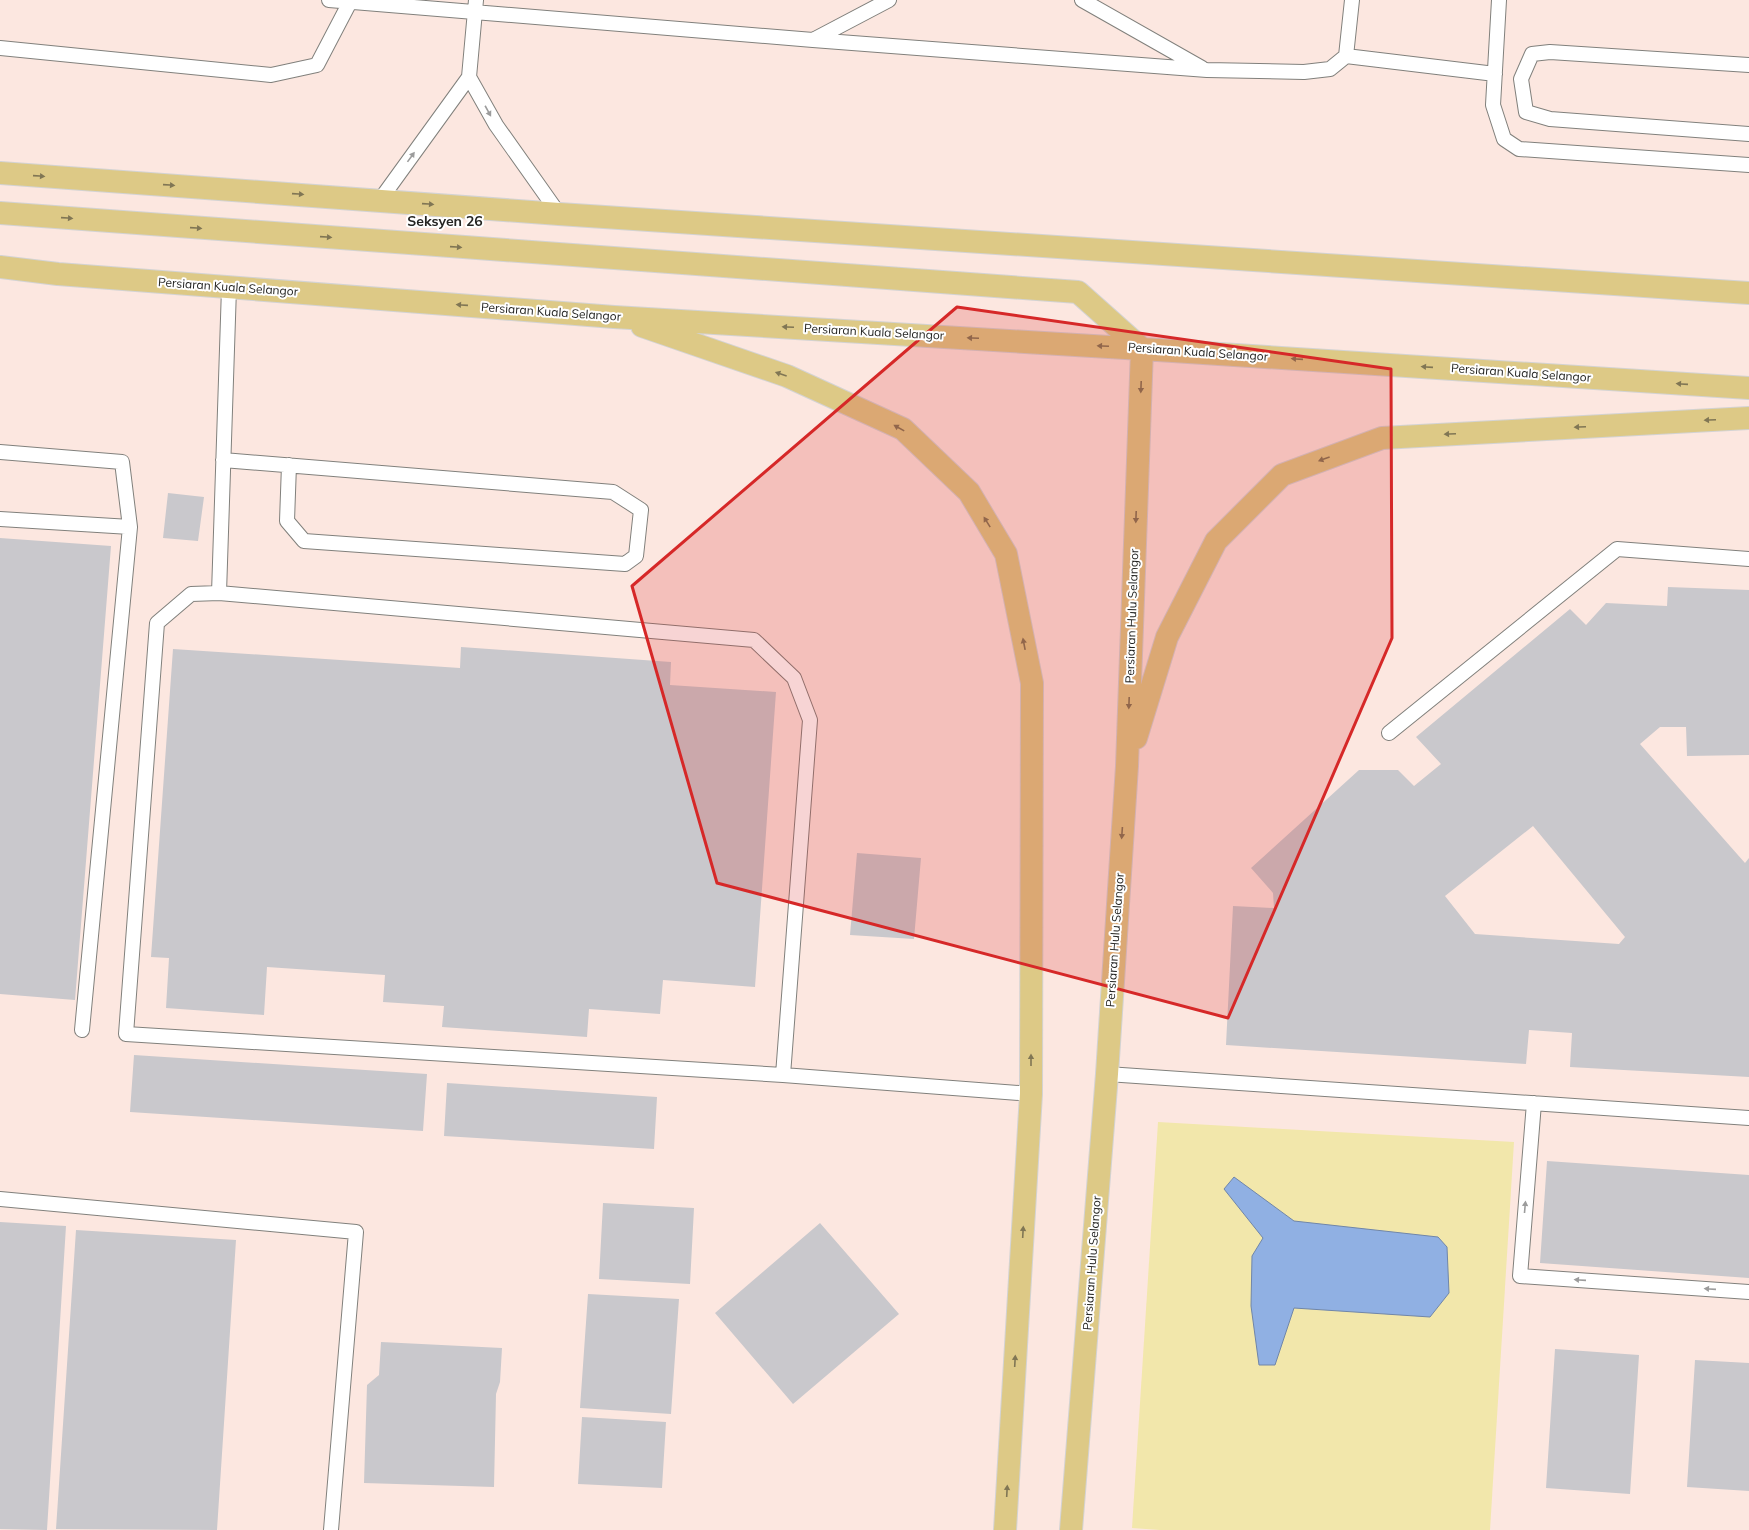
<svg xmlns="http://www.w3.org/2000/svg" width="1749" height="1530" viewBox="0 0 1749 1530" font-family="Mulish,sans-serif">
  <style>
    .industrial { fill: #fce7e0 }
    .green { fill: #f2e7ab }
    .water { fill: #90b0e3; stroke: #7086a9 }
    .building { fill: #c9c8cc; fill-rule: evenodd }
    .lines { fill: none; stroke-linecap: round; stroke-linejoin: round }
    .service-casing { stroke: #81807c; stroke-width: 16 }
    .primary-casing { stroke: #d3d3d3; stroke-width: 24 }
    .service { stroke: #fff; stroke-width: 14 }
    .primary { stroke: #ddc986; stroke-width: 22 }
    .oneway { fill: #9c9c9c }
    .oneway2 { fill: #807654 }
    .marked { fill: #d62828; fill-opacity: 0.2; stroke: #d62828; stroke-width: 3; stroke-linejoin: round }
    .labels { text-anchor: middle; stroke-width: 4; stroke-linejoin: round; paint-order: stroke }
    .street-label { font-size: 12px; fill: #242422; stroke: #fff }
    .quarter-label { font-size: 14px; font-weight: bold; fill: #242422; stroke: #fff }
  </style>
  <rect width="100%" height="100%" fill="#f7f6f2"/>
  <path class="industrial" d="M0 0H1749V1530H0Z"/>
  <path class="green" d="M1158 1122 1514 1142 1490 1530H1160L1132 1528Z"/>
  <path class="water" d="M1234 1177 1294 1221 1438 1237 1447 1247 1449 1293 1430 1317 1294 1308 1275 1365H1259L1251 1306 1252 1256 1263 1238 1224 1189Z"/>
  <path class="building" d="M168 493 204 497 198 541 163 538Z
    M0 538 111 546 75 1000 0 994Z
    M1668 587 1749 590V755L1687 756 1686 727H1660L1640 744 1745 863 1749 858V1077L1570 1067 1572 1033 1529 1030 1526 1064 1226 1045 1233 906 1274 908 1273 893 1251 868 1359 770H1398L1414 786 1441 764 1416 737 1570 609 1586 625 1606 603 1667 606ZM1533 826 1625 937 1619 944 1475 934 1445 896Z
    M461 647 671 662 670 685 776 692 755 987 663 980 660 1014 589 1009 587 1037 442 1027 444 1006 383 1002 385 975 267 967 264 1015 166 1008 169 958 151 957 173 649 460 668Z
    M857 853 921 858 914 939 850 935Z
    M134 1055 427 1074 423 1131 130 1112Z
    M447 1083 657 1097 654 1149 444 1136Z
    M1547 1161 1749 1175V1278L1540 1263Z
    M603 1203 694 1208 690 1284 599 1279Z
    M0 1222 66 1226 47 1530 0 1529Z
    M820 1223 899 1314 793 1404 715 1313Z
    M76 1230 236 1240 217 1530 56 1529Z
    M588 1294 679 1299 671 1414 580 1408Z
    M381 1342 502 1348 500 1382 496 1394 494 1487 364 1483 367 1385 379 1375Z
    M1555 1349 1639 1355 1630 1494 1546 1488Z
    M1695 1360 1749 1363V1491L1687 1487Z
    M582 1417 666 1422 662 1488 578 1484Z"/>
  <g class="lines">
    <defs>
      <path id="service" d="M329 0 813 40 1207 70 1304 72 1330 69 1346 56 1352 0
        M1082 0 1202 68
        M1499 0 1493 105 1504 139 1519 149 1749 165
        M813 40 889 0
        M0 48 271 75 317 65 351 0
        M1346 56 1495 74
        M1749 65 1550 52 1532 54 1521 79 1526 112 1550 119 1749 134
        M469 77 496 125 559 214
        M380 200 469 77 476 0
        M0 452 122 462 130 527
        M223 460 613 492 641 510 636 556 625 564 304 541 287 521 289 465
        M0 519 130 527 82 1030
        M219 593 229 288
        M1389 733 1617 549 1749 559
        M1107 1074 1749 1118
        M783 1075 810 720 794 678 754 640 219 593 191 594 157 623 126 1034 783 1075 1031 1094
        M1534 1103 1520 1276 1749 1292
        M0 1199 356 1232 331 1530"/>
      <path id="primary" d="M0 173 559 214 1749 293
        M0 213 1078 292 1142 349
        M0 267 58 274 614 317 1142 349 1749 388
        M642 326 787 376 903 429 969 492 1006 554 1032 683 1031 1094 1005 1530
        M1136 738 1167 637 1216 541 1282 475 1382 438 1749 418
        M1071 1530 1107 1074 1127 766 1142 349"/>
    </defs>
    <use href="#service" class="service-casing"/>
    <use href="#primary" class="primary-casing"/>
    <use href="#service" class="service"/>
    <use href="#primary" class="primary"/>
  </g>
  <defs><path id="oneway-solid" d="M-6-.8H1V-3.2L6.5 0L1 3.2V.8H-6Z"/></defs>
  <g class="oneway">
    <use href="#oneway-solid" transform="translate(488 111) rotate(61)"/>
    <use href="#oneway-solid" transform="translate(411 157) rotate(-54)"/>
    <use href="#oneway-solid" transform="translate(1525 1207) rotate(-85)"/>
    <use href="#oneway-solid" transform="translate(1580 1280) rotate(-176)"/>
    <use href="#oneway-solid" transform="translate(1710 1289) rotate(-176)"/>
  </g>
  <g class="oneway2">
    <use href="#oneway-solid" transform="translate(39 176) rotate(4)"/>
    <use href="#oneway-solid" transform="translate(169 185) rotate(4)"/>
    <use href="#oneway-solid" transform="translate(298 194) rotate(4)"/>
    <use href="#oneway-solid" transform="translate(428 204) rotate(4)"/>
    <use href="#oneway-solid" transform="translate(67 218) rotate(4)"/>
    <use href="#oneway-solid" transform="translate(196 228) rotate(4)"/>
    <use href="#oneway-solid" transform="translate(326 237) rotate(4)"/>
    <use href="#oneway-solid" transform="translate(456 247) rotate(4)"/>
    <use href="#oneway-solid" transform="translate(462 305) rotate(-176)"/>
    <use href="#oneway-solid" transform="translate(788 327) rotate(-177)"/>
    <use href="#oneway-solid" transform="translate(973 338) rotate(-177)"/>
    <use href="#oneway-solid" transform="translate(1103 346) rotate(-177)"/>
    <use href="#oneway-solid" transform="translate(1297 359) rotate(-176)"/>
    <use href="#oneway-solid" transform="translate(1427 367) rotate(-176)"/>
    <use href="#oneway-solid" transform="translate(781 374) rotate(-161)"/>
    <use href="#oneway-solid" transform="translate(1682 384) rotate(-176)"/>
    <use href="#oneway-solid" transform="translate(1141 387) rotate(92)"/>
    <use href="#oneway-solid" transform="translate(1710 420) rotate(177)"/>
    <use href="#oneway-solid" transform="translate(1580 427) rotate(177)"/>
    <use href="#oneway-solid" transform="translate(899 428) rotate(-151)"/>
    <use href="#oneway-solid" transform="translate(1450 434) rotate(177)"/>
    <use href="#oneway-solid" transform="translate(1324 459) rotate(160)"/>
    <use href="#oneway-solid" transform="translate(1136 517) rotate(92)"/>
    <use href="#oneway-solid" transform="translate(987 522) rotate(-122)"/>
    <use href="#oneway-solid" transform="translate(1024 644) rotate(-101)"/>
    <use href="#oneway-solid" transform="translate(1129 703) rotate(92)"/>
    <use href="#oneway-solid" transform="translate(1122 833) rotate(94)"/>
    <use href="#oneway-solid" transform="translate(1031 1060) rotate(-90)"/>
    <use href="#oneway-solid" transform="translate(1023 1232) rotate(-87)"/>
    <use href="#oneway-solid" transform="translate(1015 1361) rotate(-87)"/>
    <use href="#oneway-solid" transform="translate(1007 1491) rotate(-87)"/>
  </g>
  <path class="marked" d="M957 307 1391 369 1392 638 1228 1018 717 883 632 586Z"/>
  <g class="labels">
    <g class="street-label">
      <text transform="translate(228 287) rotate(4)" y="4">Persiaran Kuala Selangor</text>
      <text transform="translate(551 312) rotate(4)" y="4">Persiaran Kuala Selangor</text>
      <text transform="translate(874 332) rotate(3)" y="4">Persiaran Kuala Selangor</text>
      <text transform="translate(1198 352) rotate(4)" y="4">Persiaran Kuala Selangor</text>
      <text transform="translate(1521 373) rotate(4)" y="4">Persiaran Kuala Selangor</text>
      <text transform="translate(1132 616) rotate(-88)" y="4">Persiaran Hulu Selangor</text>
      <text transform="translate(1115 940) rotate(-86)" y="4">Persiaran Hulu Selangor</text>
      <text transform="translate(1092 1263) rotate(-86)" y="4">Persiaran Hulu Selangor</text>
    </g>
    <g class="quarter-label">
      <text x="445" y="226">Seksyen 26</text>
    </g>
  </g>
</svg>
